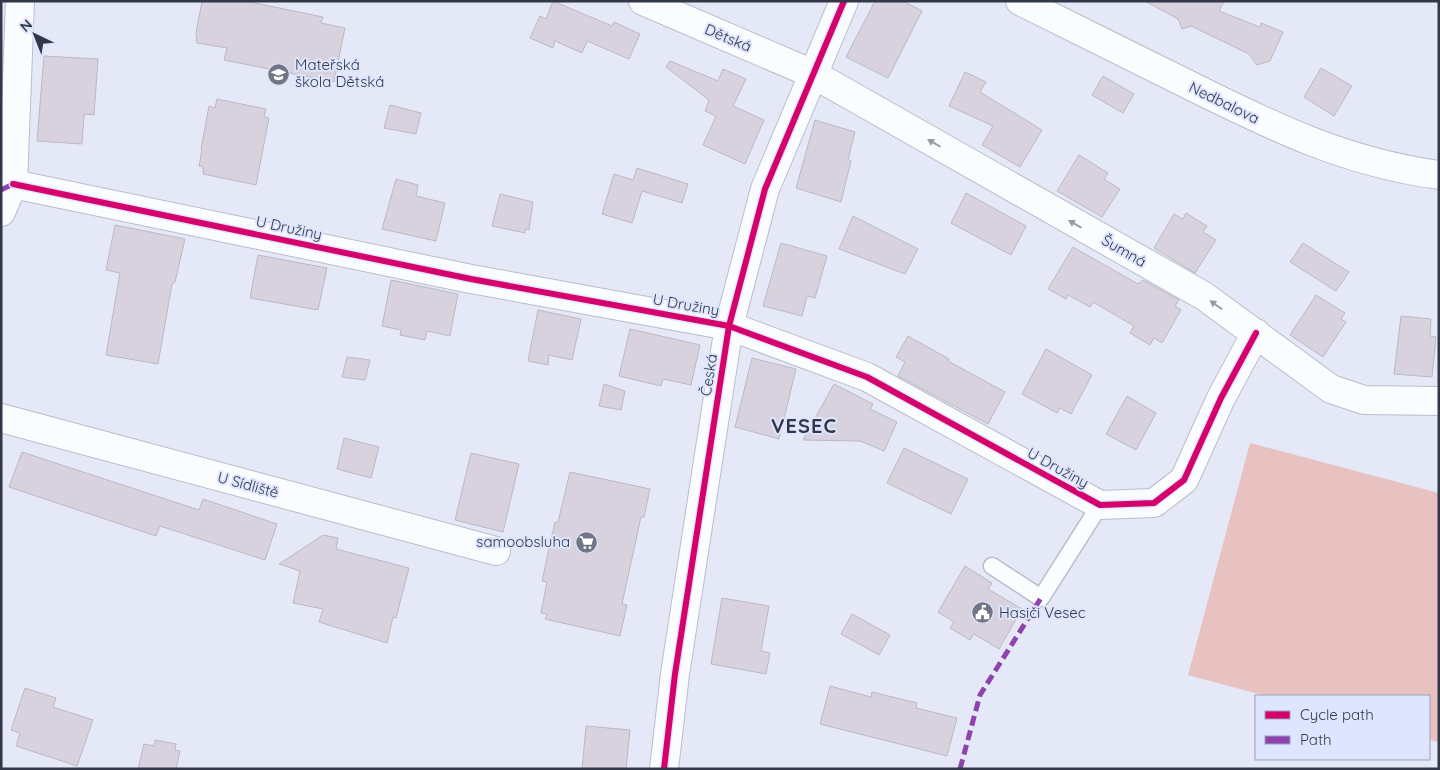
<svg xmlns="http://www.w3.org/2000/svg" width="1440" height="770" viewBox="0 0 1440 770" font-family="Quicksand,sans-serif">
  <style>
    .pitch { fill: #e7c2c1 }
    .building { fill: #d7d2de; stroke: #bcb8c3 }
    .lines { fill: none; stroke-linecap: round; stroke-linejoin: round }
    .service-casing { stroke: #b9bdcb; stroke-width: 19 }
    .minor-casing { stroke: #b9bdcb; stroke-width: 30 }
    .service { stroke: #fbfcfe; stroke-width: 16 }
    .minor { stroke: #fbfcfe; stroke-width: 28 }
    .quiet { stroke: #8e44ad; stroke-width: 5; stroke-dasharray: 10 5; stroke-linecap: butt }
    .cycleway-casing { stroke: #dee5fe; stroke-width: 9 }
    .cycleway { stroke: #d6006c; stroke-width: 6 }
    .oneway { fill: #979aa3 }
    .labels { text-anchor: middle; stroke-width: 4; stroke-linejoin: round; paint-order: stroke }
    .street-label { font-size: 15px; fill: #333848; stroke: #dee5fe }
    .poi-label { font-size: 15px; fill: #333848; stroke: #dee5fe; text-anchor: start }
    .district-label { font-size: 20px; font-weight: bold; letter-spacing: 1px; fill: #333848; stroke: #dee5fe }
  </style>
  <rect width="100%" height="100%" fill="#e5e9f7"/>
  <path class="pitch" d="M1250 443 1439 493V742L1429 740V696H1266L1188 675Z"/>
  <path class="building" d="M202 1H245L323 17 321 23 345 28 334 82 224 60 227 48 197 43 196 33Z
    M553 1 612 26 614 22 640 34 629 59 587 41 582 53 555 41 553 48 530 38 540 16 546 19Z
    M875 1H903L922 11 888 78 846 57Z
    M1145 1H1224L1219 11 1260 27 1261 23 1283 32 1270 61 1257 65 1249 54 1191 26 1182 29 1178 19Z
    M44 56 98 59 94 115 84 114 82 144 37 141Z
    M670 61 718 81 723 69 746 79 733 106 764 120 745 164 703 145 716 116 705 111 709 100 666 67Z
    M1321 68 1352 86 1334 116 1304 97Z
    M965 72 986 82 980 92 1042 130 1020 167 982 145 993 126 949 106Z
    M1103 76 1134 94 1123 113 1092 95Z
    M217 99 266 109 264 117 269 118 256 185 203 174V167L199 166 202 149H201L209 106 215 108Z
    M390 105 421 113 416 134 384 128Z
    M815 120 855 132 848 159 851 161 841 202 796 188Z
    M1079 155 1108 173 1104 179 1120 189 1102 217 1057 191Z
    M637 168 688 184 682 203 642 191 632 223 602 214 614 174 633 180Z
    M396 179 418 185 416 196 445 203 436 241 382 229Z
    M966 193 1026 226 1011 255 951 223Z
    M500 194 533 202 529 230 525 229V233L492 226Z
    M1186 213 1207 226 1203 232 1216 240 1195 273 1154 248 1174 214 1183 219Z
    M853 216 918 249 905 274 839 249Z
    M115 225 185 239 175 282 172 284 158 364 106 355 120 273 106 270Z
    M781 243 827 256 815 298 807 296 802 316 763 306Z
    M1303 243 1349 272 1336 291 1290 262Z
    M1073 247 1138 284 1143 280 1179 300 1175 306 1181 310 1162 343 1154 338 1150 345 1130 333 1134 326 1093 302 1090 307 1068 295 1066 299 1048 289Z
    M258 255 327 268 318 310 250 298Z
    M391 280 458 294 450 336 427 331 425 340 400 335 401 330 382 326Z
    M1316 295 1345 313 1341 319 1346 322 1323 357 1290 335Z
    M538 310 581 319 572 360 549 355 548 365 528 361Z
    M1401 316 1431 319 1430 336 1436 337 1432 377 1394 374Z
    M630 329 700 345 691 385 663 379 661 386 619 376Z
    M908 336 949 359 948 361 1005 392 988 424 898 376 905 362 896 357Z
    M1046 349 1092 375 1071 414 1060 408 1057 413 1022 394Z
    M347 357 370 360 365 380 342 377Z
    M752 358 796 369 779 439 735 427Z
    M604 384 625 391 621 410 599 406Z
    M834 384 873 404 870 409 897 422 884 451 860 441 803 440Z
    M1127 396 1156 413 1136 450 1106 434Z
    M344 438 379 447 371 478 337 469Z
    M904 448 968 479 951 514 887 483Z
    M22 452 199 510 203 499 277 524 265 560 160 526 156 536 9 487Z
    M471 453 519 464 503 532 455 520Z
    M570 472 650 489 644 517H641L622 604 627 605 620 636 545 619 547 614 541 613 547 582 542 581 555 522H558Z
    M323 535 338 538 336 549 409 568 396 618 393 617 387 643 319 622 323 609 293 603 300 571 279 564Z
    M965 566 992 583 988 589 1022 609 999 649 974 634 970 640 950 628 954 622 938 612Z
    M722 598 769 606 761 651 770 653 766 674 711 664Z
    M852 614 890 635 879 655 841 634Z
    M830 686 871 697 872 692 917 703 916 708 957 718 947 756 820 724Z
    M25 688 56 698 53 707 93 720 77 766 16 746 20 733 11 730Z
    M586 726 630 730 626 769H582Z
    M155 740 176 744 175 750 180 751 176 769H138L144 744 154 746Z"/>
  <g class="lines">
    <defs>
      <path id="service" d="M992 566 1041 598 1100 505"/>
      <path id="minor" d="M643 1 813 74 1204 296 1331 389 1364 400 1439 401
        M1020 1C1076 29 1131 56 1187 84 1272 126 1343 162 1439 175
        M13 184 471 279 729 326 867 377 1100 505 1154 503 1184 480 1221 398 1256 333
        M1 212 13 184 20 1
        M1 418 496 551
        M664 769 675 674 729 326 765 189 844 1"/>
    </defs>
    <use href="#service" class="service-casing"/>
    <use href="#minor" class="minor-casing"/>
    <use href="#service" class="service"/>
    <use href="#minor" class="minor"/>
    <path class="quiet" d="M1 190 13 184
      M960 769 980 695 1041 598"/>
    <defs>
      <path id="cycleway" d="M13 184 471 279 729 326 867 377 1100 505 1154 503 1184 480 1221 398 1256 333
        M664 769 675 674 729 326 765 189 844 1"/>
    </defs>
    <use href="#cycleway" class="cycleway-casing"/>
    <use href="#cycleway" class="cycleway"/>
  </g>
  <defs><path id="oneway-solid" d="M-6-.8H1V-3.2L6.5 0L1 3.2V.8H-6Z" transform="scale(1.25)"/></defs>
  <g class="oneway">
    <use href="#oneway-solid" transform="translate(934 143) rotate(-150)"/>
    <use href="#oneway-solid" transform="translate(1075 224) rotate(-150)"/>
    <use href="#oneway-solid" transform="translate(1216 305) rotate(-145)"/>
  </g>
  <defs>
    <symbol id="school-disc" viewBox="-11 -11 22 22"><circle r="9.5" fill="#717685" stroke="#dee5fe"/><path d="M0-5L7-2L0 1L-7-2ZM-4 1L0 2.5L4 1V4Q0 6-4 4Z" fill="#fff"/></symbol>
    <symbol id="supermarket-disc" viewBox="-11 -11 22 22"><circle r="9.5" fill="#717685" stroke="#dee5fe"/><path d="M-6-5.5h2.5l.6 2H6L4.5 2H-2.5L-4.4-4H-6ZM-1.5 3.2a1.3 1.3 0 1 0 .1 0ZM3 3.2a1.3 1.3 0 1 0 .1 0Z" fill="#fff"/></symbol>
    <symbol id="civic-disc" viewBox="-11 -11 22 22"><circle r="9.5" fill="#717685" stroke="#dee5fe"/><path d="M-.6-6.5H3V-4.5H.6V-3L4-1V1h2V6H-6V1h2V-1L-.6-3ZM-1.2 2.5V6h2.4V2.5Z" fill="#fff"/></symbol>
  </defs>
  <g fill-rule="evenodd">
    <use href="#school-disc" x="266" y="62" width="25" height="25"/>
    <use href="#supermarket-disc" x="574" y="530" width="25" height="25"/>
    <use href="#civic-disc" x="970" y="600" width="25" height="25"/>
  </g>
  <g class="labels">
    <g class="street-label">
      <text transform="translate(728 38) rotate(23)" y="5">Dětská</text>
      <text transform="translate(1224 103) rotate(26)" y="5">Nedbalova</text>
      <text transform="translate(289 228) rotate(12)" y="5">U Družiny</text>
      <text transform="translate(1124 251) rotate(30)" y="5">Šumná</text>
      <text transform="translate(686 305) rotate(10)" y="5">U Družiny</text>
      <text transform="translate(709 375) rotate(-81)" y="5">Česká</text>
      <text transform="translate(1058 468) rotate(29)" y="5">U Družiny</text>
      <text transform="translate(248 485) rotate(15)" y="5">U Sídliště</text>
    </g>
    <g class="poi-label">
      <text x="295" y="70">Mateřská<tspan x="295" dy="17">škola Dětská</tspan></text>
      <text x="570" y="547" text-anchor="end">samoobsluha</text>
      <text x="999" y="618">Hasiči Vesec</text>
    </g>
    <g class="district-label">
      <text x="804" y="433">VESEC</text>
    </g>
  </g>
  <rect width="1440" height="770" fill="none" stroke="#333848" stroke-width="5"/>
  <rect x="1255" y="695" width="175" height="65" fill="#dee5fe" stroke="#9aa0b5"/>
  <rect x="1265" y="711" width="25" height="8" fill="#d6006c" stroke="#9aa0b5"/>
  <text x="1300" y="720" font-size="15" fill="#333848">Cycle path</text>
  <rect x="1265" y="736" width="25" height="8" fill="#8e44ad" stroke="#9aa0b5"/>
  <text x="1300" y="745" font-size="15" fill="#333848">Path</text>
  <g transform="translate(35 35) rotate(317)" stroke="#dee5fe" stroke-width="4" paint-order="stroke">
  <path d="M0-4L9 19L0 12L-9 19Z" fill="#333848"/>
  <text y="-8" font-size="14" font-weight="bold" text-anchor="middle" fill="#333848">N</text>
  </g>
</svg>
